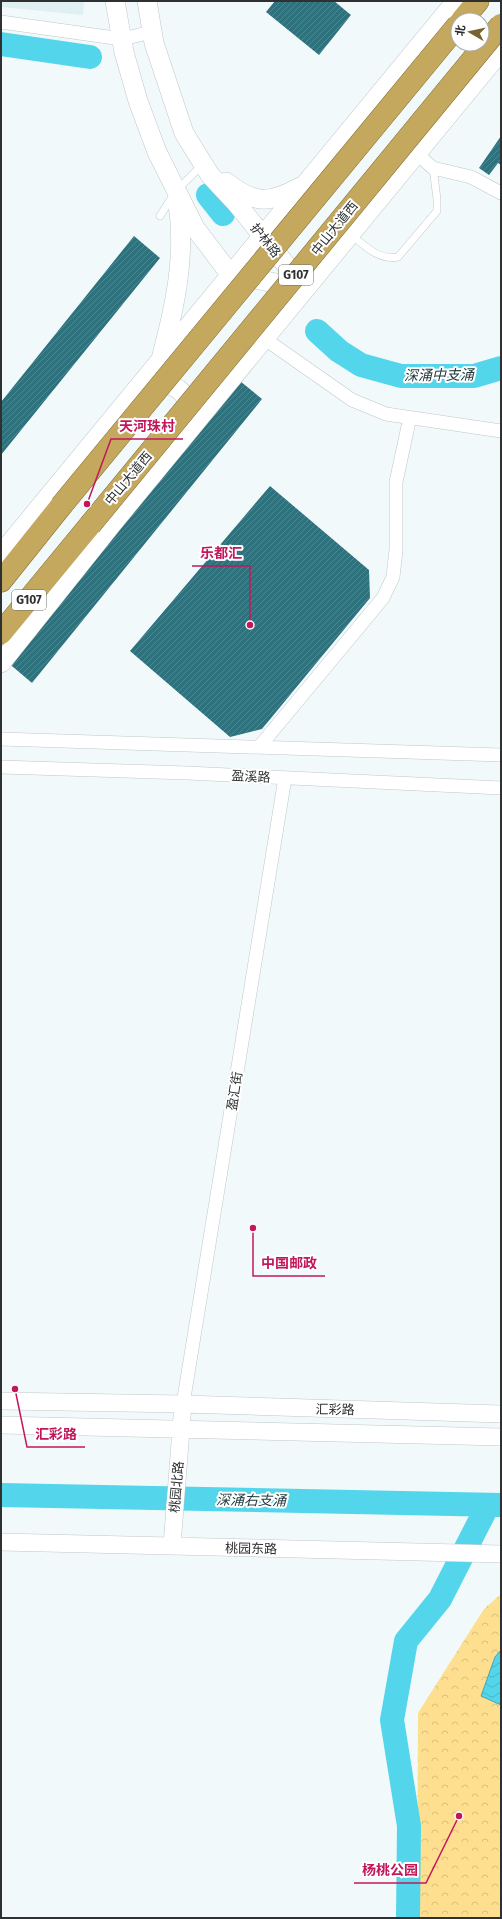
<svg xmlns="http://www.w3.org/2000/svg" width="502" height="1919" viewBox="0 0 502 1919" font-family="'Fira Sans','Noto Sans SC',sans-serif">
  <style>
    .built { fill: #dfeff2 }
    .park { fill: url(#park-crowns) }
    .water { fill: url(#water-waves); stroke: #48a4b3 }
    .lines { fill: none; stroke-linecap: round; stroke-linejoin: round }
    .river { stroke: #53d5eb; stroke-width: 24 }
    .building { fill: url(#building-hatch) }
    .service-casing { stroke: #c1c7c9; stroke-width: 8 }
    .minor-casing { stroke: #c1c7c9; stroke-width: 14 }
    .tertiary-casing { stroke: #c1c7c9; stroke-width: 18 }
    .secondary-casing { stroke: #c1c7c9; stroke-width: 20 }
    .trunk-casing { stroke: #857034; stroke-width: 23 }
    .service { stroke: #fff; stroke-width: 7 }
    .minor { stroke: #fff; stroke-width: 13 }
    .tertiary { stroke: #fff; stroke-width: 17 }
    .secondary { stroke: #fff; stroke-width: 19 }
    .trunk { stroke: #c3a85e; stroke-width: 22 }
    .trunk-bridge-casing { stroke: #857034; stroke-width: 23; stroke-linecap: butt }
    .trunk-bridge { stroke: #c3a85e; stroke-width: 22 }
    .labels { text-anchor: middle; stroke-width: 4; stroke-linejoin: round; paint-order: stroke }
    .shield { fill: #fff; stroke: #6d6e6f; stroke-width: 1 }
    .shield-label { font-size: 12px; font-weight: bold; fill: #2e3031 }
    .street-label { font-size: 13px; fill: #2e3031; stroke: #fff }
    .water-label { font-size: 14px; font-style: italic; fill: #1f363a; stroke: #fff }
    .leader { fill: none; stroke: #c2185b; stroke-width: 1.5 }
    .callout-dot { fill: #c2185b; stroke: #fff; stroke-width: 1.5 }
    .callout-label { font-size: 14px; text-anchor: middle; font-weight: bold; fill: #c2185b; stroke: #fff; stroke-width: 4; stroke-linejoin: round; paint-order: stroke }
  </style>
  <defs>
    <pattern id="park-crowns" width="20" height="18" patternUnits="userSpaceOnUse"><rect width="20" height="18" fill="#fddf8f"/><path d="M2 6a3 3 0 1 1 6 0M12 15a3 3 0 1 1 6 0" fill="none" stroke="#d9c07c"/></pattern>
    <pattern id="water-waves" width="16" height="10" patternUnits="userSpaceOnUse"><rect width="16" height="10" fill="#53d5eb"/><path d="M0 5q4-4 8 0t8 0" fill="none" stroke="#49b7ca"/></pattern>
    <pattern id="building-hatch" width="6" height="6" patternUnits="userSpaceOnUse"><rect width="6" height="6" fill="#2e727d"/><path d="M-1 1l2-2M0 6l6-6M5 7l2-2" fill="none" stroke="#52868e"/></pattern>
  </defs>
  <rect width="100%" height="100%" fill="#f2f9fb"/>
  <path class="built" d="M1 1H84L83 15 1 7Z"/>
  <path class="park" d="M501 1594V1918H417L418 1713 484 1609Z"/>
  <path class="water" d="M501 1650V1705L481 1696 495 1657Z"/>
  <g class="lines">
    <path class="river" d="M1 44 90 57
      M208 195 223 214
      M317 331 339 351 361 365 401 376H474L501 368
      M1 1495 501 1505
      M408 1918 409 1826 392 1720 406 1641 440 1599 488 1505"/>
  </g>
  <path class="building" d="M275 1H334L351 15 319 55 266 12Z
    M501 136V165L498 163 489 175 479 168Z
    M134 236 160 258 1 455V402Z
    M235 377 262 399 32 683 6 661Z
    M270 486 369 570 370 598 262 729 230 737 130 651Z"/>
  <g class="lines">
    <defs>
      <path id="service" d="M160 216 176 191 202 165
        M350 234C364 245 379 261 398 257L437 211V199L433 168"/>
      <path id="minor" d="M1 22 122 39 152 32
        M416 153 433 168 471 177 501 193
        M265 339 352 400 386 414 501 431
        M1 739 501 755
        M260 746 383 598 393 577 396 550V482L410 417
        M1 767 187 773 501 788
        M183 1404 285 778"/>
      <path id="tertiary" d="M1 1401 183 1404 501 1414
        M1 1425 501 1437
        M1 1542 501 1554
        M172 1546 183 1404"/>
      <path id="secondary" d="M115 1 124 52 138 101 157 152 195 228 230 274 300 288
        M147 1 154 43 184 133 210 175 237 204 303 286
        M226 182C254 204 269 204 300 187
        M162 355C175 306 186 255 178 204
        M148 386C174 380 191 391 189 419
        M1 554 456 1
        M1 663 112 524 501 51"/>
      <path id="trunk" d="M462 20 478 1
        M1 581 61 506
        M1 633 90 525"/>
    </defs>
    <use href="#service" class="service-casing"/>
    <use href="#minor" class="minor-casing"/>
    <use href="#tertiary" class="tertiary-casing"/>
    <use href="#secondary" class="secondary-casing"/>
    <use href="#trunk" class="trunk-casing"/>
    <use href="#service" class="service"/>
    <use href="#minor" class="minor"/>
    <use href="#tertiary" class="tertiary"/>
    <use href="#secondary" class="secondary"/>
    <use href="#trunk" class="trunk"/>
    <defs>
      <path id="trunk-bridge" d="M61 506 458 25
        M90 525 501 25"/>
    </defs>
    <use href="#trunk-bridge" class="trunk-bridge-casing"/>
    <use href="#trunk-bridge" class="trunk-bridge"/>
  </g>
  <g class="labels">
    <g class="shield">
      <rect x="279" y="265" width="34" height="20" rx="3"/>
      <rect x="12" y="590" width="34" height="20" rx="3"/>
    </g>
    <g class="shield-label">
      <text x="296" y="279">G107</text>
      <text x="29" y="604">G107</text>
    </g>
    <g class="street-label">
      <text transform="translate(334 228) rotate(-51)" y="5">中山大道西</text>
      <text transform="translate(266 240) rotate(51)" y="5">护林路</text>
      <text transform="translate(128 478) rotate(-50)" y="5">中山大道西</text>
      <text transform="translate(251 776) rotate(3)" y="5">盈溪路</text>
      <text transform="translate(234 1091) rotate(-81)" y="5">盈汇街</text>
      <text transform="translate(335 1409) rotate(1)" y="5">汇彩路</text>
      <text transform="translate(176 1487) rotate(-85)" y="5">桃园北路</text>
      <text transform="translate(251 1548) rotate(1)" y="5">桃园东路</text>
    </g>
    <g class="water-label">
      <text transform="translate(439 375) rotate(-1)" y="5">深涌中支涌</text>
      <text transform="translate(251 1500) rotate(1)" y="5">深涌右支涌</text>
    </g>
  </g>
  <path class="leader" d="M87 504L111 439H183M250 625L250 566H192M253 1228L253 1276H325M15 1389L27 1447H85M459 1816L426 1883H354"/>
  <g class="callout-dot">
    <circle cx="87" cy="504" r="4"/>
    <circle cx="250" cy="625" r="4"/>
    <circle cx="253" cy="1228" r="4"/>
    <circle cx="15" cy="1389" r="4"/>
    <circle cx="459" cy="1816" r="4"/>
  </g>
  <g class="callout-label">
    <text x="147" y="431">天河珠村</text>
    <text x="221" y="558">乐都汇</text>
    <text x="289" y="1268">中国邮政</text>
    <text x="56" y="1439">汇彩路</text>
    <text x="390" y="1875">杨桃公园</text>
  </g>
  <rect width="502" height="1919" fill="none" stroke="#2e3031" stroke-width="4"/>
  <g transform="translate(470 32) rotate(279)"><circle r="19" fill="#ffffff" stroke="#abacad"/>
  <path d="M0-3L7 15L0 10L-7 15Z" fill="#766432"/>
  <text y="-6" font-size="11" font-weight="bold" text-anchor="middle" fill="#2e3031">北</text>
  </g>
</svg>
